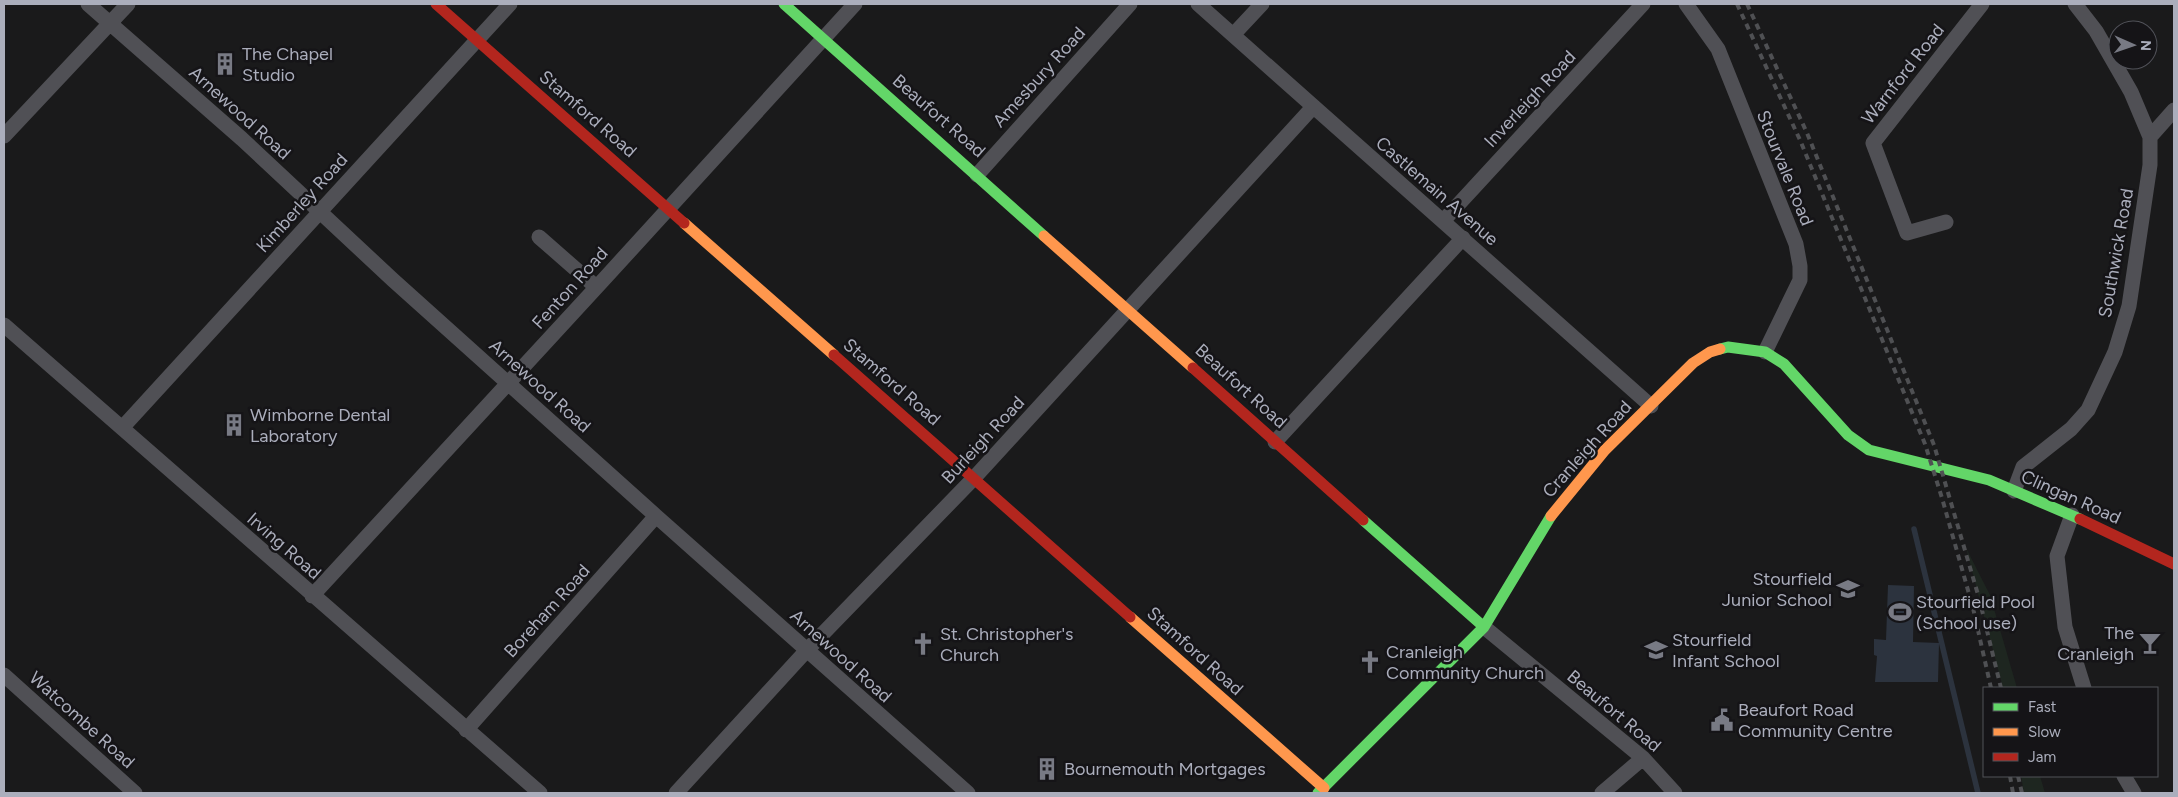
<svg xmlns="http://www.w3.org/2000/svg" width="2178" height="797" viewBox="0 0 2178 797" font-family="Figtree,sans-serif">
  <style>
    .green { fill: #1e2620 }
    .water { fill: #2c333e }
    .lines { fill: none; stroke-linecap: round; stroke-linejoin: round }
    .stream { stroke: #2c333e; stroke-width: 5.5 }
    .street { stroke: #505055; stroke-width: 15 }
    .fast { stroke: #63d668; stroke-width: 11 }
    .slow { stroke: #ff974d; stroke-width: 11 }
    .jam { stroke: #b3261e; stroke-width: 11 }
    .rail { stroke: #4f5053; stroke-width: 4; stroke-dasharray: 6 5; stroke-linecap: butt }
    .labels { text-anchor: middle; stroke-width: 5; stroke-linejoin: round; paint-order: stroke }
    .poi-label { font-size: 18px; fill: #abaebc; stroke: #151417; text-anchor: start }
    .street-label { font-size: 18px; fill: #abaebc; stroke: #151417 }
  </style>
  <rect width="100%" height="100%" fill="#1a1a1b"/>
  <path class="green" d="M1966 548 1990 595 2017 688H2003Z
    M2021 776H2040L2045 793H2024Z"/>
  <path class="water" d="M1888 585 1914 586 1913 642 1939 643 1938 682H1875L1877 656 1874 655V639L1886 640Z"/>
  <g class="lines">
    <path class="stream" d="M1914 529 1978 793"/>
    <path class="street" d="M88 4 242 139 393 280 656 516 968 793
      M1198 4 1651 406
      M1686 4 1718 49 1796 244 1800 266V280L1765 352
      M1233 35 1262 4
      M4 136 128 4
      M2150 137 2174 110
      M977 175 1130 4
      M1444 220 1643 4
      M1946 222 1907 233 1873 143 1982 4
      M539 237 595 286
      M4 325 540 793
      M122 428 510 4
      M1275 442 1463 238
      M2014 491 2023 467 2071 429 2088 410 2115 352 2129 306 2150 165V137L2131 92 2096 31 2075 4
      M2072 515 2057 556 2065 627 2084 688
      M312 596C494 400 675 202 855 4
      M1484 627 1643 758 1675 793
      M4 675 135 793
      M466 730 656 516
      M2124 776 2134 793
      M676 793 807 650 974 478 1313 107
      M1602 793 1643 758"/>
    <path class="fast" d="M784 4 1044 236
      M1720 349 1728 347 1765 352 1784 364 1848 435 1869 450 1989 480 2080 519
      M1363 520 1484 627
      M1318 793 1484 627 1551 516"/>
    <path class="slow" d="M684 223 834 355
      M1044 236 1193 368
      M1551 516 1605 450 1693 363 1710 352 1720 349
      M1130 617 1324 788"/>
    <path class="jam" d="M436 4 684 223
      M834 355 1130 617
      M1193 368 1363 520
      M2080 519 2174 564"/>
    <path class="rail" d="M1737 4 1800 140 1925 444 1942 498 1973 608 1991 688
      M1747 4 1807 133 1934 445 1979 598 2001 688
      M2010 776 2013 793
      M2018 776 2022 793"/>
  </g>
  <defs>
    <symbol id="building-bare" viewBox="-9 -9 18 18"><path d="M-4-6H4V6H1V3H-1V6H-4ZM-2.5-4.3h1.7v1.8h-1.7ZM.8-4.3h1.7v1.8H.8ZM-2.5-1h1.7V.8h-1.7ZM.8-1h1.7V.8H.8Z" fill="#787a84" stroke="#151417" stroke-width="2.5" paint-order="stroke"/></symbol>
    <symbol id="school-bare" viewBox="-9 -9 18 18"><path d="M0-5L7-2L0 1L-7-2ZM-4 1L0 2.5L4 1V4Q0 6-4 4Z" fill="#787a84" stroke="#151417" stroke-width="2.5" paint-order="stroke"/></symbol>
    <symbol id="stadium-bare" viewBox="-9 -9 18 18"><path d="M0-5a6.5 5 0 1 0 0 10a6.5 5 0 1 0 0-10ZM-3.5-1.8h7v3.6h-7Z" fill="#787a84" stroke="#151417" stroke-width="2.5" paint-order="stroke"/></symbol>
    <symbol id="bar-bare" viewBox="-9 -9 18 18"><path d="M-6-5H6L.8 .8V4.5H3.5V6h-7V4.5H-.8V.8Z" fill="#787a84" stroke="#151417" stroke-width="2.5" paint-order="stroke"/></symbol>
    <symbol id="church-bare" viewBox="-9 -9 18 18"><path d="M-1.2-6h2.4v3.5h3.3v2.4h-3.3V6h-2.4V-.1h-3.3v-2.4h3.3Z" fill="#787a84" stroke="#151417" stroke-width="2.5" paint-order="stroke"/></symbol>
    <symbol id="civic-bare" viewBox="-9 -9 18 18"><path d="M-.6-6.5H3V-4.5H.6V-3L4-1V1h2V6H-6V1h2V-1L-.6-3ZM-1.2 2.5V6h2.4V2.5Z" fill="#787a84" stroke="#151417" stroke-width="2.5" paint-order="stroke"/></symbol>
  </defs>
  <g fill-rule="evenodd">
    <use href="#building-bare" x="209" y="48" width="32" height="32"/>
    <use href="#building-bare" x="218" y="409" width="32" height="32"/>
    <use href="#school-bare" x="1832" y="573" width="32" height="32"/>
    <use href="#stadium-bare" x="1884" y="596" width="32" height="32"/>
    <use href="#bar-bare" x="2134" y="627" width="32" height="32"/>
    <use href="#church-bare" x="907" y="628" width="32" height="32"/>
    <use href="#school-bare" x="1640" y="634" width="32" height="32"/>
    <use href="#church-bare" x="1354" y="646" width="32" height="32"/>
    <use href="#civic-bare" x="1706" y="704" width="32" height="32"/>
    <use href="#building-bare" x="1031" y="753" width="32" height="32"/>
  </g>
  <g class="labels">
    <g class="poi-label">
      <text x="242" y="60">The Chapel<tspan x="242" dy="21">Studio</tspan></text>
      <text x="250" y="421">Wimborne Dental<tspan x="250" dy="21">Laboratory</tspan></text>
      <text x="1832" y="585" text-anchor="end">Stourfield<tspan x="1832" dy="21">Junior School</tspan></text>
      <text x="1916" y="608">Stourfield Pool<tspan x="1916" dy="21">(School use)</tspan></text>
      <text x="2134" y="639" text-anchor="end">The<tspan x="2134" dy="21">Cranleigh</tspan></text>
      <text x="940" y="640">St. Christopher's<tspan x="940" dy="21">Church</tspan></text>
      <text x="1672" y="646">Stourfield<tspan x="1672" dy="21">Infant School</tspan></text>
      <text x="1386" y="658">Cranleigh<tspan x="1386" dy="21">Community Church</tspan></text>
      <text x="1738" y="716">Beaufort Road<tspan x="1738" dy="21">Community Centre</tspan></text>
      <text x="1064" y="775">Bournemouth Mortgages</text>
    </g>
    <g class="street-label">
      <text transform="translate(1903 74) rotate(-52)" y="6">Warnford Road</text>
      <text transform="translate(1039 77) rotate(-48)" y="6">Amesbury Road</text>
      <text transform="translate(1530 99) rotate(-47)" y="6">Inverleigh Road</text>
      <text transform="translate(240 113) rotate(42)" y="6">Arnewood Road</text>
      <text transform="translate(588 114) rotate(41)" y="6">Stamford Road</text>
      <text transform="translate(939 116) rotate(41)" y="6">Beaufort Road</text>
      <text transform="translate(1785 168) rotate(68)" y="6">Stourvale Road</text>
      <text transform="translate(1437 191) rotate(41)" y="6">Castlemain Avenue</text>
      <text transform="translate(302 203) rotate(-48)" y="6">Kimberley Road</text>
      <text transform="translate(2116 253) rotate(-80)" y="6">Southwick Road</text>
      <text transform="translate(570 288) rotate(-48)" y="6">Fenton Road</text>
      <text transform="translate(892 382) rotate(41)" y="6">Stamford Road</text>
      <text transform="translate(540 386) rotate(42)" y="6">Arnewood Road</text>
      <text transform="translate(1241 386) rotate(42)" y="6">Beaufort Road</text>
      <text transform="translate(983 440) rotate(-47)" y="6">Burleigh Road</text>
      <text transform="translate(1587 449) rotate(-48)" y="6">Cranleigh Road</text>
      <text transform="translate(2071 497) rotate(24)" y="6">Clingan Road</text>
      <text transform="translate(284 546) rotate(41)" y="6">Irving Road</text>
      <text transform="translate(547 611) rotate(-48)" y="6">Boreham Road</text>
      <text transform="translate(1195 651) rotate(42)" y="6">Stamford Road</text>
      <text transform="translate(841 656) rotate(42)" y="6">Arnewood Road</text>
      <text transform="translate(1614 711) rotate(40)" y="6">Beaufort Road</text>
      <text transform="translate(82 720) rotate(42)" y="6">Watcombe Road</text>
    </g>
  </g>
  <rect width="2178" height="797" fill="none" stroke="#abaebc" stroke-width="10"/>
  <rect x="1983" y="687" width="175" height="90" fill="#151417" stroke="#515259"/>
  <rect x="1993" y="703" width="25" height="8" fill="#63d668" stroke="#515259"/>
  <text x="2028" y="712" font-size="15" fill="#abaebc">Fast</text>
  <rect x="1993" y="728" width="25" height="8" fill="#ff974d" stroke="#515259"/>
  <text x="2028" y="737" font-size="15" fill="#abaebc">Slow</text>
  <rect x="1993" y="753" width="25" height="8" fill="#b3261e" stroke="#515259"/>
  <text x="2028" y="762" font-size="15" fill="#abaebc">Jam</text>
  <g transform="translate(2133 45) rotate(92)"><circle r="24" fill="#151417" stroke="#515259"/>
  <path d="M0-4L9 19L0 12L-9 19Z" fill="#787a84"/>
  <text y="-8" font-size="14" font-weight="bold" text-anchor="middle" fill="#abaebc">N</text>
  </g>
</svg>
